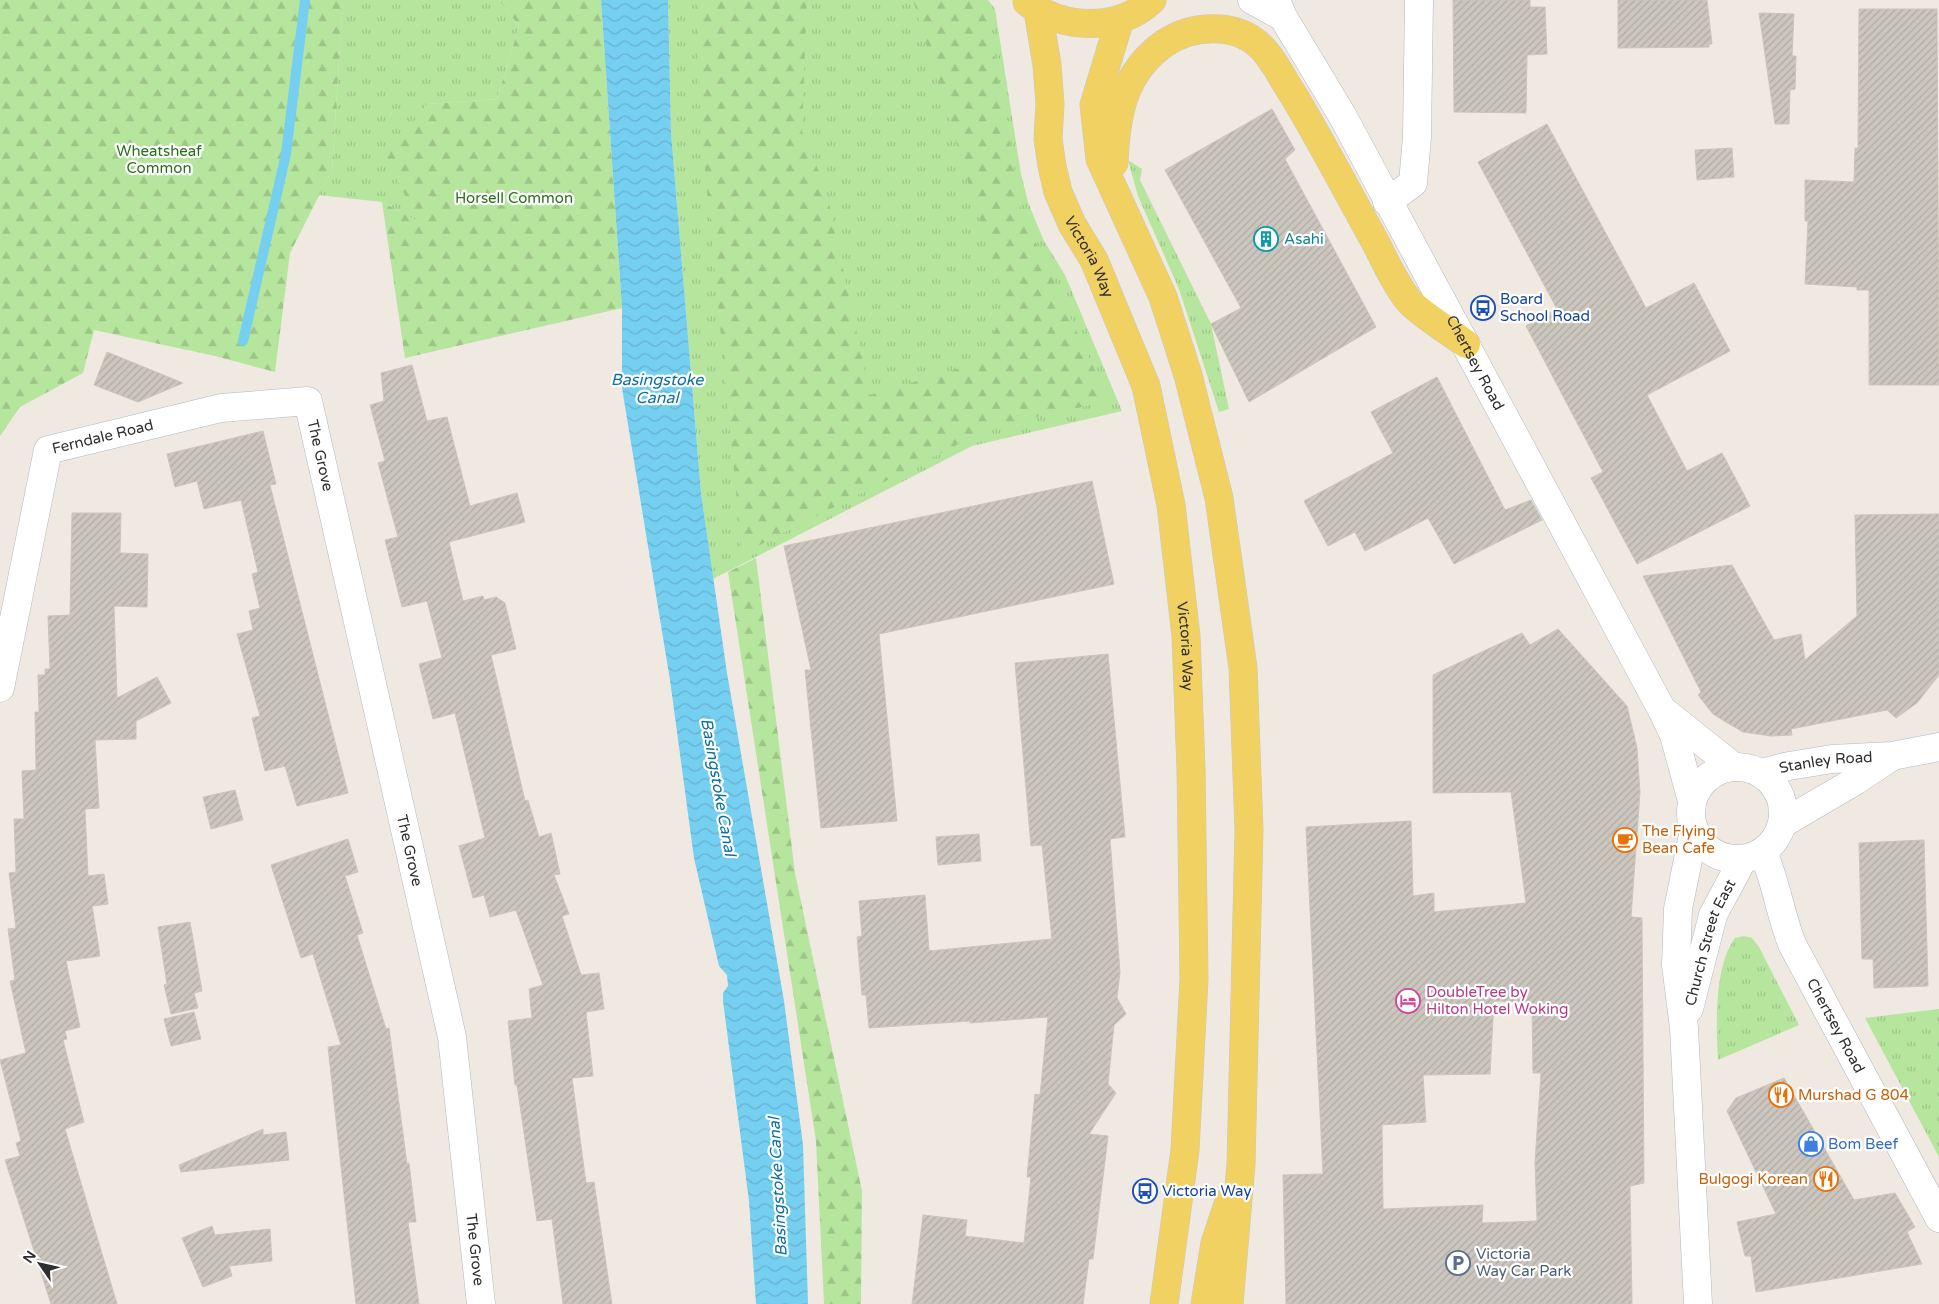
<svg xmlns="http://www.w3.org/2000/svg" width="1939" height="1304" viewBox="0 0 1939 1304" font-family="'Varela Round',sans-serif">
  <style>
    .grass { fill: url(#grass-tufts) }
    .forest { fill: url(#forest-firs) }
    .water { fill: url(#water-waves) }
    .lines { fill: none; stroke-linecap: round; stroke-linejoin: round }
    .stream { stroke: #75cff0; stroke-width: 10 }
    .building { fill: url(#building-hatch); stroke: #cbc5ba; fill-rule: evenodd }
    .minor-casing { stroke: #b4b7c1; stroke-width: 29 }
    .primary-casing { stroke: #c9c9c9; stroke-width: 29 }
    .minor { stroke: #fff; stroke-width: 28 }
    .primary { stroke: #f2d163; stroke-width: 28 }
    .labels { text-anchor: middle; stroke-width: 4.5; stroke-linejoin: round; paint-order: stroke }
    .park-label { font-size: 15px; fill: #2c6e1b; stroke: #fff }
    .culture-label { font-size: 15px; fill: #0d838f; stroke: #fff; text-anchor: start }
    .street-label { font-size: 15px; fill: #2e2e2e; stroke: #fff }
    .transit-label { font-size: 15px; fill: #164399; stroke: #fff; text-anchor: start }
    .food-label { font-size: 15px; fill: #c56008; stroke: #fff; text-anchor: start }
    .hotel-label { font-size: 15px; fill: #b23c85; stroke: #fff; text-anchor: start }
    .shop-label { font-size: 15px; fill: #366cbe; stroke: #fff; text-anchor: start }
    .service-label { font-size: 15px; fill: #4e5e75; stroke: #fff; text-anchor: start }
    .water-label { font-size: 16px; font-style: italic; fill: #0d6fa3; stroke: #fff }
  </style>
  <defs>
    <pattern id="grass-tufts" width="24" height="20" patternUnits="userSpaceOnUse" patternTransform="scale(1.25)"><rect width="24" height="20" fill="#b6e59e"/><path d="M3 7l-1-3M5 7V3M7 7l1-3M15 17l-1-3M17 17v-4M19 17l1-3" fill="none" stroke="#9dc588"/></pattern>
    <pattern id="forest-firs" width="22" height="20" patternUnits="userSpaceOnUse" patternTransform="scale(1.25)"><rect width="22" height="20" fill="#b6e59e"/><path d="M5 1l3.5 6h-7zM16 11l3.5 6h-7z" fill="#9dc588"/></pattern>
    <pattern id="water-waves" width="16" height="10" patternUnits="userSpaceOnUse" patternTransform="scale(1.25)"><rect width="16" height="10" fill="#75cff0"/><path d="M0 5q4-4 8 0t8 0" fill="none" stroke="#66b2ce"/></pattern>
    <pattern id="building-hatch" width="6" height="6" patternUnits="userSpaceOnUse" patternTransform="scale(1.25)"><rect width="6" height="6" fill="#cbc7bf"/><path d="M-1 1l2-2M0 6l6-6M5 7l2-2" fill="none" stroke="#afaba4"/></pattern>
  </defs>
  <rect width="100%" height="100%" fill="#efe9e1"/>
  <path class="grass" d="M343 0H499L519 26 497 99 427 104 417 221 382 202 319 195 332 170Z
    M668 0H988L995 9 1021 174 1028 202 1043 239 1065 275 1122 411 972 446 713 579 701 493 671 132Z
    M1128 160 1142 169 1140 180 1211 324 1229 409 1219 412 1179 289 1138 196Z
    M1744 936 1752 938 1759 947 1799 1025 1718 1060C1716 1026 1714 966 1735 938Z
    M1939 1009V1157L1865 1018Z"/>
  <path class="forest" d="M0 0H343L332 170 290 253 275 372 215 356 94 330 83 373 20 407 0 436Z
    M499 0H601L622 308 405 358 382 202 416 220 387 156 427 104 497 99 519 26Z
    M696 0H807L802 131 826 189 870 395 980 362 1006 307 913 0H976L988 20 1022 213 1109 401 994 426 742 554 701 128Z
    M756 558 795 873 862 1191 861 1304H824L816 1141 728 572Z"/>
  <path class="water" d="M601 0H668L671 132 701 493 727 673 784 1001 803 1145 808 1304H756L749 1201 723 1001V993L728 986 727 975 719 966 694 858 670 680 622 388V308Z"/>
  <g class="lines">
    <path class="stream" d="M243 341 286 154 305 0"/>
  </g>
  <path class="building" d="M1453 0H1530V7H1545L1547 54 1527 55 1526 113 1454 112Z
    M1618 0H1707L1712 44H1709V47L1618 48Z
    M1859 9H1937L1939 385H1869V290H1857V287L1805 284 1808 221H1805V180L1854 182 1855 148H1858Z
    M1759 13 1794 14 1792 56H1796L1795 89 1790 90 1789 124H1775Z
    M1272 109 1295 150 1285 159 1376 327 1249 402 1211 324 1241 308 1165 170Z
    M1547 124 1646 308 1694 283 1730 351 1647 395 1687 471 1722 453 1750 506 1637 564 1591 478 1603 472 1526 326 1557 309 1478 162Z
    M1732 148 1734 177 1697 180 1695 150Z
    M107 352 183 383 138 402 94 385Z
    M412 365 427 421 447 417 470 506 517 493 525 522 449 542 463 601 483 596 484 600 496 597 505 603 516 649 491 655 525 801 528 800 539 837 551 833 560 874 554 875 569 914 562 916 581 975 599 973 604 1009 586 1012 593 1076 572 1078 586 1183 594 1182 612 1304H563L552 1219 537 1221 517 1085H515L508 1021 532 1018 529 989 543 985 516 910 490 917 484 895 473 898 459 846 485 838 455 713 433 719 419 664 442 658 427 601 402 607 385 540 398 537 378 463 385 461 370 405 384 401 381 373Z
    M1437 377 1505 510 1531 500 1542 520 1454 564 1428 518 1365 551 1355 532 1328 546 1304 501 1393 453 1371 412Z
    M263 431 276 484 270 485 348 793 297 806 285 766 265 771 252 718 260 716 237 634 253 630 249 611 260 608 252 574 258 572 241 500 204 509 197 481 175 487 167 454Z
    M1092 481 1114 584 879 634 897 821 821 828 805 670H811L784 546Z
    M72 513H121L120 553 148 554 147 607 114 606 117 698 157 677 171 703 136 721V739L95 740 99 808 85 809 88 876 104 874 108 904 92 906 100 956 66 961 80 1027 65 1031 67 1039 63 1040 84 1122 65 1129 117 1304H51L5 1160 20 1156 16 1143 21 1141 0 1060 26 1053 10 981 15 980 8 929 16 928 9 873 16 872 14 819H24L22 771 36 770 35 712H39L38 675H45V669H50L48 616 70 615Z
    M1939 514V675L1917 703 1896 718 1887 710 1791 729 1792 735 1771 736 1743 732 1726 722 1713 714 1698 695 1701 692 1643 576 1732 565 1774 640 1801 634 1805 660 1857 616 1855 515Z
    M1558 629 1627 706 1637 748 1640 792 1631 917 1642 918 1644 1183 1630 1186 1632 1304H1286L1283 1175 1323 1174 1306 827 1411 821 1413 896 1434 893V912L1526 903 1511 792 1433 793V675L1522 633 1530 645ZM1494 1001 1532 1002 1533 1073H1541L1535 1162 1537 1221 1482 1223 1483 1205 1383 1209 1382 1125 1426 1122 1423 1075 1490 1074Z
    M1108 654 1125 837 1110 839 1120 972 1117 998 1126 1014 1114 1025 1108 1084 1116 1093 1089 1134 1108 1136 1093 1259H1089L1083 1304H912L923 1215 967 1220 965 1236 1024 1243 1031 1177H1027L1035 1094 1040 1095 1048 1017 970 1023V1021L869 1028 866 995H862L857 937 862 936 859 901 925 895 929 951 1052 939 1042 845 1031 846 1015 663Z
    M235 790 243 820 211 829 203 797Z
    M979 834 981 861 938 865 936 837Z
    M348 839 358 872 345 876 363 933 357 935 386 1029 389 1028 407 1164 409 1163 416 1222H408L419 1304H356L328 1047 341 1045 313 954 301 958 271 865Z
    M1924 840 1928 986 1874 988 1873 959H1862L1859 843Z
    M190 922 202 991 194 993 198 1008 171 1014 164 985 167 984 158 927Z
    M194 1012 201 1039 171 1046 164 1019Z
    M1784 1078 1854 1200 1895 1193 1915 1227 1907 1232 1922 1264 1756 1292 1751 1256H1745L1737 1222 1776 1214 1727 1111 1736 1098Z
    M263 1129V1135L286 1132 289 1160 181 1172 179 1165Z
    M212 1226 215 1235 270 1229 272 1261 229 1266 232 1276 203 1287 182 1238Z"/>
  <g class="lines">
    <defs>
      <g id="minor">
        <path d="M1252 0 1283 17"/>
        <path id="s1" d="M1276 0 1283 17 1342 115 1662 710 1674 735 1692 801"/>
        <path d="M1387 202 1413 183 1417 137 1419 0"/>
        <path id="s2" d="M0 688 48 450 221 408 308 401 452 1037 481 1304"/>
        <path d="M1666 713 1734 767"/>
        <circle cx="1737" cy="813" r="46"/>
        <path id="s3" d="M1761 773 1789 766 1832 759 1892 756 1939 747"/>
        <path d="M1782 824 1855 781 1891 757"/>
        <path d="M1694 830 1678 909 1676 965 1684 1028 1698 1304"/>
        <path id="s4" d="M1763 852C1776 882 1780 913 1792 944L1939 1218"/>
        <path id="s5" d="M1689 1009 1713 915 1743 859"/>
      </g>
      <g id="primary">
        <path d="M1027 2C1062 30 1119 32 1152 0"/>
        <path id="s6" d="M1038 11 1047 65 1050 104 1048 139 1052 166 1058 192 1072 224 1094 260 1146 386 1171 505 1186 636 1191 769 1194 979 1185 1150 1164 1304"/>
        <path d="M1120 19 1094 105 1100 159 1163 297 1188 375 1219 498 1243 668 1249 830 1241 1164 1229 1304"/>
        <path d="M1114 163C1116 115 1123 72 1165 43 1192 25 1235 22 1260 46 1274 59 1283 80 1294 96 1322 143 1347 191 1373 238 1384 258 1394 283 1409 301 1419 313 1452 333 1466 344"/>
        <path d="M1205 1304 1215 1243 1229 1201"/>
      </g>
    </defs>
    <use href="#minor" class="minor-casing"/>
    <use href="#primary" class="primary-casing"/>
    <use href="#minor" class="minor"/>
    <use href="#primary" class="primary"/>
  </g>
  <defs>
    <symbol id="building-ring" viewBox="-11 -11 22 22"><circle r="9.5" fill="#fff" stroke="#0f9aa8" stroke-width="1.5"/><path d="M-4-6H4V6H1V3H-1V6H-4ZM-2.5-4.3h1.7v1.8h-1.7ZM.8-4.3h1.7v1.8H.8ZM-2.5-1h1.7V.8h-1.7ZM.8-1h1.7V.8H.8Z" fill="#0f9aa8"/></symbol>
    <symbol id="bus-ring" viewBox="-11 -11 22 22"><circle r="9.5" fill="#fff" stroke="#1a4fb4" stroke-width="1.5"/><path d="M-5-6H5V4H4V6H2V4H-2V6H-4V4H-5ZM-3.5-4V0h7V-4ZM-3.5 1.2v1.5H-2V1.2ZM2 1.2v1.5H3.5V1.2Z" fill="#1a4fb4"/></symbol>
    <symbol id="cafe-ring" viewBox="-11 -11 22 22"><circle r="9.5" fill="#fff" stroke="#e8710a" stroke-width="1.5"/><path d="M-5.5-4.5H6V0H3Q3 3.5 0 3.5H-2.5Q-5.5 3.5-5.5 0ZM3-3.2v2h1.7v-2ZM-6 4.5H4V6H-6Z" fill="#e8710a"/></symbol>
    <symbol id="hotel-ring" viewBox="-11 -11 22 22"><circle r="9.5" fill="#fff" stroke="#d1479c" stroke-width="1.5"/><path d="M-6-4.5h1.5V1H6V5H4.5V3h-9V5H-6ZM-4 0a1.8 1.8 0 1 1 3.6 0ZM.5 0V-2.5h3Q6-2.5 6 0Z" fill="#d1479c"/></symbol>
    <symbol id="restaurant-ring" viewBox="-11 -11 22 22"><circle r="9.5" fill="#fff" stroke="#e8710a" stroke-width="1.5"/><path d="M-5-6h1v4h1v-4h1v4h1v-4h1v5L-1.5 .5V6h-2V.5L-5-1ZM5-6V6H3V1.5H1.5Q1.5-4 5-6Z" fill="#e8710a"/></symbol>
    <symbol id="shop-ring" viewBox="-11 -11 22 22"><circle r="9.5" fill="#fff" stroke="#3f7fe0" stroke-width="1.5"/><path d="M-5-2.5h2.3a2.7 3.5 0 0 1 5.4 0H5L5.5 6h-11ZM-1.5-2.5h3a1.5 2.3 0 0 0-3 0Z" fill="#3f7fe0"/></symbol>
    <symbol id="parking-ring" viewBox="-11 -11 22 22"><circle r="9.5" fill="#fff" stroke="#5c6f8a" stroke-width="1.5"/><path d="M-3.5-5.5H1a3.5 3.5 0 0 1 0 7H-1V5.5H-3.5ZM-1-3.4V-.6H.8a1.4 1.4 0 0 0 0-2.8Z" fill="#5c6f8a"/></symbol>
  </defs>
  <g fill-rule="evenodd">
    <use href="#building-ring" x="1252" y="225" width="28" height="28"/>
    <use href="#bus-ring" x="1469" y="294" width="28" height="28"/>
    <use href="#cafe-ring" x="1611" y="826" width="28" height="28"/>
    <use href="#hotel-ring" x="1394" y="987" width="28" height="28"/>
    <use href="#restaurant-ring" x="1767" y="1081" width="28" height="28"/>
    <use href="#shop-ring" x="1797" y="1130" width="28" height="28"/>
    <use href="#restaurant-ring" x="1812" y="1165" width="28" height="28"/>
    <use href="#bus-ring" x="1131" y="1177" width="28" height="28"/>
    <use href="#parking-ring" x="1444" y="1249" width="28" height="28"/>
  </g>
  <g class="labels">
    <g class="park-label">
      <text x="159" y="156">Wheatsheaf<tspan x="159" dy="17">Common</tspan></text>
      <text x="514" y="203">Horsell Common</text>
    </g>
    <g class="culture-label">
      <text x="1284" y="244">Asahi</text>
    </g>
    <g class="street-label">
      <text dy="5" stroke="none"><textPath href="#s6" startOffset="255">Victoria Way</textPath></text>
      <text dy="5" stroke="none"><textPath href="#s1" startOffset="414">Chertsey Road</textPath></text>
      <text dy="5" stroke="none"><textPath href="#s2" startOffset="299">Ferndale Road</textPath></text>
      <text dy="5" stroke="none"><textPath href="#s2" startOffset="564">The Grove</textPath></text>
      <text dy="5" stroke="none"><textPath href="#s6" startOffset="660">Victoria Way</textPath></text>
      <text dy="5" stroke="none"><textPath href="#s3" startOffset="66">Stanley Road</textPath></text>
      <text dy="5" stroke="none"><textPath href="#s2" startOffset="969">The Grove</textPath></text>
      <text dy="5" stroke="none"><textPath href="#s5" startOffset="70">Church Street East</textPath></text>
      <text dy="5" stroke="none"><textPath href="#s4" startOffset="189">Chertsey Road</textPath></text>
      <text dy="5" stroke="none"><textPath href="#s2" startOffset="1374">The Grove</textPath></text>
    </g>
    <g class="transit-label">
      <text x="1500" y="304">Board<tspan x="1500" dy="17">School Road</tspan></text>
      <text x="1162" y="1196">Victoria Way</text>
    </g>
    <g class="food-label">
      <text x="1642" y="836">The Flying<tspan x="1642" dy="17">Bean Cafe</tspan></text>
      <text x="1798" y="1100">Murshad G 804</text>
      <text x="1808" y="1184" text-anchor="end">Bulgogi Korean</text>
    </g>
    <g class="hotel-label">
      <text x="1426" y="997">DoubleTree by<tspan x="1426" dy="17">Hilton Hotel Woking</tspan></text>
    </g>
    <g class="shop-label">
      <text x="1828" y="1149">Bom Beef</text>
    </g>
    <g class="service-label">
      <text x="1476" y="1259">Victoria<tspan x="1476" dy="17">Way Car Park</tspan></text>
    </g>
    <g class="water-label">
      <text x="657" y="385">Basingstoke<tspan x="657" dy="18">Canal</tspan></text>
      <text transform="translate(719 787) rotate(80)" y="6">Basingstoke Canal</text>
      <text transform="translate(777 1187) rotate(-93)" y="6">Basingstoke Canal</text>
    </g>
  </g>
  <g transform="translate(40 1264) rotate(304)" stroke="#ffffff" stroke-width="4" paint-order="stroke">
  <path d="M0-4L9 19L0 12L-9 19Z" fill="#2e2e2e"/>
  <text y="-8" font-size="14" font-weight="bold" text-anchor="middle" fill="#2e2e2e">N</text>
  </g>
</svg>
